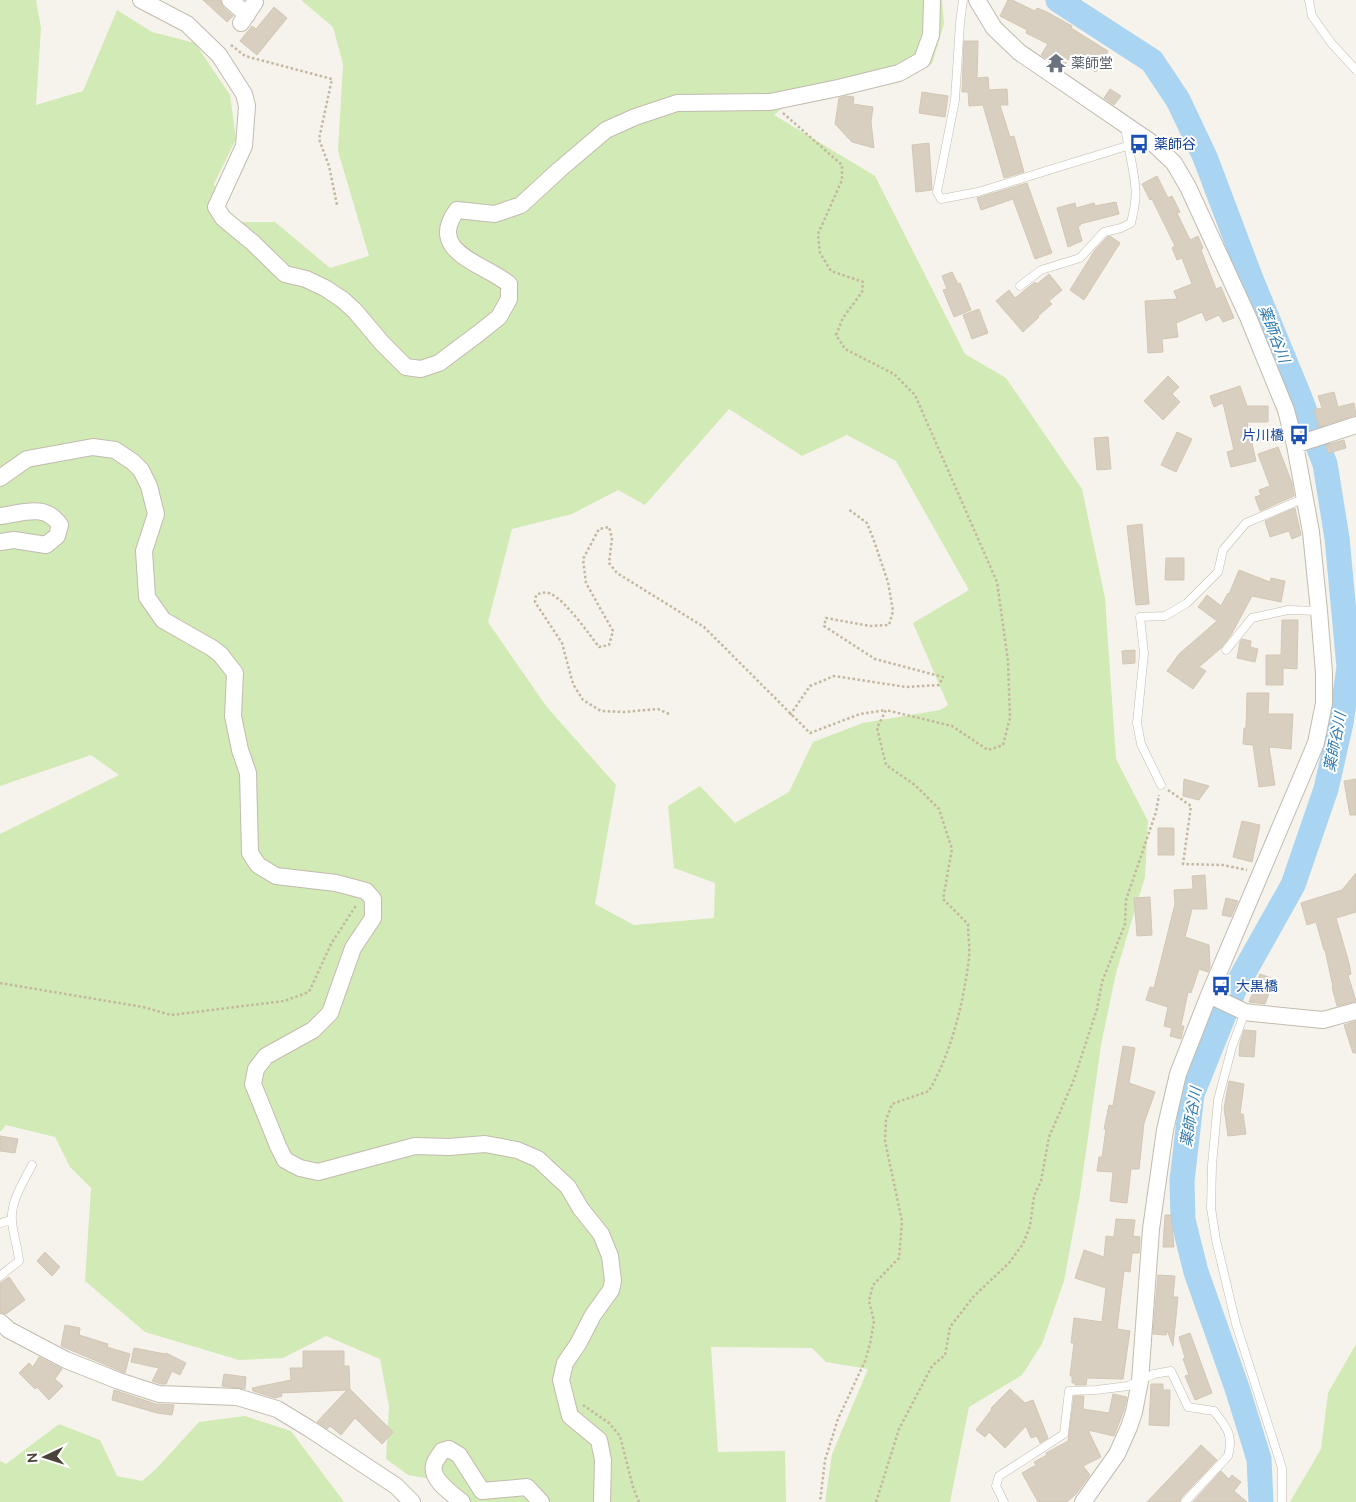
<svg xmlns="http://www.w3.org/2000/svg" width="1356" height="1502" viewBox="0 0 1356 1502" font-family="Ubuntu,'Noto Sans JP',sans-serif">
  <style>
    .green { fill: #d2eab5; fill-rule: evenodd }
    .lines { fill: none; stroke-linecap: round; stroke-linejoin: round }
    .river { stroke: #a9d4f2; stroke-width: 25 }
    .building { fill: #d8cfc1; stroke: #d3c7b4 }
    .lane-casing { stroke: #c2bbae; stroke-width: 9 }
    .street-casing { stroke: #c2bbae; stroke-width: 18 }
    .path { stroke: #c4b79f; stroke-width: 2.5; stroke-dasharray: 2.5 2.5; stroke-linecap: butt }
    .lane { stroke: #fff; stroke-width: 8 }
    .street { stroke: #fff; stroke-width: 16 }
    .labels { text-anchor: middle; stroke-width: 4; stroke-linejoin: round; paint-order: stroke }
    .worship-label { font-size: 14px; fill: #5b616d; stroke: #fff; text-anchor: start }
    .transit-label { font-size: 14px; fill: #164399; stroke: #fff; text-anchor: start }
    .water-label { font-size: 15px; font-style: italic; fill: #2e7ab2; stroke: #fff }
  </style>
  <rect width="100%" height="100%" fill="#f6f3ec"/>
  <path class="green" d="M0 0H36L41 28 36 105 83 91 117 10 152 32 195 43 230 95 236 139 214 184 230 222H275L330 268 369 256 338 151 343 64 333 27 301 0H942L944 24 932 64 901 80 808 87 774 115 875 176 965 354 1006 378 1082 489 1105 598 1116 759 1148 821 1145 877 1116 973 1101 1045 1080 1194 1064 1281 1042 1344 1022 1375 969 1407 950 1502H825L832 1454 868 1369 826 1362 812 1348 711 1347 718 1452 785 1451 786 1502H472L426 1478 408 1475 386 1459 389 1406 380 1359 326 1336 283 1358 239 1360 145 1332 85 1281 91 1188 70 1167 55 1137 6 1125 0 1132V834L119 775 91 755 0 786ZM729 409 802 456 847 435 896 461 969 590 913 623 948 705 940 710 863 723 813 742 789 792 735 823 700 786 668 806 674 868 715 883 714 918 634 925 595 904 616 785 546 706 488 622 512 529 572 514 618 490 645 505Z
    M1356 1344V1502H1290L1321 1449 1328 1393Z
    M245 1416 291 1431 344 1502H0V1461L6 1464 59 1424 100 1440 117 1476 142 1481 156 1469 199 1422Z"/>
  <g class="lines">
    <path class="river" d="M1058 0 1152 61 1178 100 1205 157 1251 279 1298 393 1325 464 1337 538 1349 667 1341 723 1326 789 1293 885 1234 990 1192 1094 1182 1181 1183 1220 1196 1272 1237 1388 1259 1459 1261 1502"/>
  </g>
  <path class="building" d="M203 0H220L223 7 233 16 227 22Z
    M1008 0H1012L1035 11 1037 8 1047 12 1072 26 1071 28 1108 51 1096 72 1070 57 1062 69 1041 55 1048 44 1026 33 1027 30 1000 16Z
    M274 7 287 18 257 55 240 41 252 26 256 29Z
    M964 41H978L977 78 988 77 989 90 1007 89 1008 105H1000L1010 137 1014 136 1024 172 1004 178 983 105 969 106 968 92H962Z
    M1110 89 1121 96 1114 105 1104 98Z
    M922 92 948 96 945 117 919 113Z
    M846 96 854 97 853 104 873 107 871 122 874 148 852 142 835 124 839 98Z
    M929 143 932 190 916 192 912 145Z
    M1157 176 1168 198 1172 196 1180 212 1177 213 1190 240 1198 236 1203 248 1201 250 1216 289 1221 287 1234 318 1223 322 1219 315 1206 321 1202 312 1176 323 1178 337 1162 339 1163 352 1148 353 1145 301 1177 299 1174 291 1192 284 1182 258 1177 260 1172 248 1175 246 1152 199 1150 200 1142 184Z
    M1027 183 1052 253 1035 259 1013 199 981 210 977 198Z
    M1116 202 1119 214 1080 224 1081 225 1078 226 1082 241 1068 247 1057 208 1075 203 1076 208 1094 203 1095 206Z
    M1110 236 1120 243 1084 300 1070 290 1095 250 1107 237Z
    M952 272 958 284 960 283 971 310 954 317 943 290 947 289 942 276Z
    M1049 274 1062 290 1049 301 1052 304 1038 316 1039 317 1023 332 996 301 1009 290 1015 298 1035 282 1037 284Z
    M979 309 988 333 972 339 963 315Z
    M1168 376 1179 387 1172 394 1180 402 1163 420 1144 401Z
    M1240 386 1247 406H1268V422H1247L1256 461 1231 467 1227 452 1234 450 1223 403 1214 407 1210 396Z
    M1334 392 1338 407 1354 403 1356 415 1319 427 1314 410 1322 408 1318 396Z
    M1177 432 1192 439 1176 472 1161 465Z
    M1108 437 1111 469 1097 470 1094 438Z
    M1344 440 1346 448 1328 453 1326 445Z
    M1278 447 1292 483 1294 496 1260 511 1255 497 1261 495 1259 490 1270 486 1258 454Z
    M1295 508 1301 535 1292 539 1289 531 1270 537 1265 521Z
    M1142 524 1149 604 1136 605 1127 526Z
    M1166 558H1184V580H1165Z
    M1239 570 1270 582 1271 578 1285 581 1281 602 1252 596 1231 635 1221 648 1199 667 1206 671 1193 689 1167 671 1179 654 1217 621 1198 607 1207 595 1221 606 1228 593 1229 594Z
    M1282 620H1298L1297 669 1283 668V685H1266V655H1281Z
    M1242 639 1251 641 1250 647 1258 649 1255 662 1237 658 1240 642Z
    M1135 650V663L1123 664 1122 651Z
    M1247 693H1269L1268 714H1293L1291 749 1269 747 1275 785 1259 787 1253 745 1243 744 1244 728H1246Z
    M1184 779 1209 786 1199 800 1183 796Z
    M1356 779V815H1350L1344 781Z
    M1242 821 1260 825 1252 862 1233 857Z
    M1158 828H1174V855H1158Z
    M1356 873V912L1336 918 1349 963 1351 974 1348 975 1356 1001 1337 1006 1332 987H1333L1325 950H1324L1316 922 1307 925 1301 903 1342 890Z
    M1205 875 1207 909H1192L1185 937 1209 945 1210 967 1208 972 1199 969 1191 993 1188 992 1181 1026H1184L1181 1039 1170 1036 1172 1028 1164 1026 1168 1007 1146 1000 1150 987 1154 988 1175 904 1174 890 1193 889 1192 876Z
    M1150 897 1152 935 1137 936 1134 898Z
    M1226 898 1238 901 1231 917 1222 915Z
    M1260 974 1274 979 1265 1004 1249 1002Z
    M1356 1021V1053H1353L1344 1025Z
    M1244 1030 1256 1031 1254 1057 1239 1056 1240 1043Z
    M1123 1046 1135 1048 1129 1083 1155 1092 1144 1123 1139 1169H1131L1127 1203 1110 1201 1113 1172 1097 1171 1099 1157H1102L1106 1129H1104L1109 1105 1113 1106Z
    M1229 1081 1244 1084 1240 1114H1243L1246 1134 1228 1136 1224 1108Z
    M0 1136 18 1139 15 1153 0 1151Z
    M1165 1215H1171L1174 1247H1163Z
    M1116 1219 1135 1220 1133 1236 1140 1237 1139 1253H1132L1130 1272 1124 1271 1117 1329 1130 1331 1123 1379 1087 1378 1086 1385H1075V1383H1072V1376H1070L1074 1343H1071L1074 1318 1102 1322 1106 1288 1075 1278 1084 1250 1104 1257 1106 1236 1114 1237Z
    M45 1252 60 1267 52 1276 37 1261Z
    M1158 1275 1175 1276 1173 1297H1178L1173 1346 1167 1330 1166 1335 1153 1334Z
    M9 1277 25 1300 6 1314 0 1312V1283Z
    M65 1325 80 1328 79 1335 108 1344 107 1347 130 1354 125 1373 61 1346Z
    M1190 1333 1212 1393 1195 1400 1185 1376 1189 1375 1183 1359 1185 1358 1179 1337Z
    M134 1348 165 1354 166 1353 186 1363 180 1375 172 1371 166 1384H161L152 1381 159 1368 131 1362Z
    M303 1351H344V1366H349L350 1389 393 1432 382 1444 355 1418 341 1435 330 1426 327 1429 317 1422 347 1390 281 1393 282 1396 275 1398 253 1391 252 1388 291 1380 290 1368H303Z
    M39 1357 62 1369 55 1379 63 1386 49 1400 37 1387 35 1389 19 1373 29 1363 33 1367Z
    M224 1374 246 1377 245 1389 222 1386Z
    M1151 1384H1163V1390H1170L1169 1426 1149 1425Z
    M1010 1389 1025 1403 1033 1400 1048 1438 1040 1443 1037 1436 1031 1438 1026 1426 1005 1448 989 1432 985 1437 976 1430 992 1409 991 1408Z
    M114 1390 156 1404 174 1405 172 1415 157 1413 112 1400Z
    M1113 1394 1127 1397 1124 1410 1114 1436 1088 1430 1101 1457 1083 1466 1090 1475 1076 1494 1067 1502H1038L1022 1473 1036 1465 1034 1462 1047 1455 1046 1453 1068 1441 1074 1396H1084L1083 1409 1109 1413Z
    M1201 1445 1217 1460 1181 1498 1180 1502H1147Z
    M1221 1471 1229 1479 1232 1475 1241 1482 1234 1491 1247 1502H1193Z"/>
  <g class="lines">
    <defs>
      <path id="lane" d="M963 0 960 23 955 100 937 192 941 199 978 192 1127 146
        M1309 0 1312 16 1332 44 1356 70
        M1020 286 1041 270 1080 258 1104 232 1121 228 1131 223C1134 210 1137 197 1135 184 1133 164 1127 145 1125 125
        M1226 650 1252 618 1288 610 1319 611
        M1161 785 1141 744 1137 723 1144 653 1140 617 1165 616 1187 603 1218 572 1223 550 1246 523 1305 498
        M1245 1012 1232 1047 1218 1100 1212 1165 1211 1208 1216 1240 1236 1324 1282 1468V1502
        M0 1223 12 1220
        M0 1276 19 1261C18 1247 13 1235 12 1221 10 1202 24 1181 32 1165
        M1004 1502 996 1486 999 1476 1064 1434 1069 1391 1096 1390 1128 1386 1154 1374 1171 1371 1188 1407 1214 1411C1226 1427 1234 1434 1228 1456L1185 1502"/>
      <path id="street" d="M141 0 187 24 219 55 244 94 247 106 244 146 216 207 223 218 252 242 285 274 306 279 325 288 343 300 355 311 382 343 406 367 421 369 439 363 479 333 499 317 509 299V284C483 263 426 252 457 210L495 214 521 205 559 170 606 130 635 117 677 103 770 102 838 88 899 73 922 60 931 35 932 0
        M230 0 247 15
        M977 0 994 28 1019 52 1155 145 1174 163 1188 187 1248 317 1286 410 1295 445 1311 532 1319 611 1324 673V703L1316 743 1209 995 1178 1074 1165 1130 1151 1229 1140 1381 1134 1412 1129 1427 1117 1454 1083 1502
        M241 23 255 2
        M1295 445 1356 425
        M0 478 27 459 93 447 115 450 133 462 141 470 149 486 156 514 144 551 147 597 163 620 212 648 220 654 235 673 233 716 240 750 248 773 250 853 258 865 276 876 336 883 366 891 373 899V918L353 948 330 1013 313 1030 266 1056 256 1069 253 1084 278 1146 285 1160 300 1168 318 1172 415 1146 449 1147 485 1144 517 1150 538 1159 568 1187 581 1209 601 1234 610 1256 613 1281 611 1290 593 1315 578 1344 565 1363 561 1380 570 1416 599 1440 603 1460 602 1502
        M0 516C23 513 45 503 60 525L57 536 46 545 14 540 0 542
        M1209 995 1245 1012 1253 1013 1323 1020 1356 1011
        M0 1322 9 1330 66 1360 119 1381 159 1394 237 1397 277 1409 310 1429 396 1486 412 1502
        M462 1502C453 1494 430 1480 434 1465 435 1460 440 1455 442 1451L449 1449 459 1455 482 1491 527 1487 541 1502"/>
    </defs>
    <use href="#lane" class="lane-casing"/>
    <use href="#street" class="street-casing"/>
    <path class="path" d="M231 45 245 56 332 79 319 139 329 166 337 205
      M783 113 842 165V180L818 234 820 253 831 271 863 282 862 292 843 318 836 335 845 349 894 374 915 395 997 582 1008 661 1010 718 1003 745 988 750 952 726 886 710 877 728 886 765 915 785 939 809 952 849 943 899 968 924C968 935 970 947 969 959 963 1004 952 1051 929 1091L892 1104 886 1120 885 1141 902 1221 899 1258 873 1285 869 1301 874 1321 870 1344 865 1361 838 1419 825 1460 820 1502
      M669 714 658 709 624 712 601 711 583 700 573 684 562 643 535 602 536 595C541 593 545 591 551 594 566 601 589 634 599 647L609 645 613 631 586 583 583 559 599 529 609 527 612 538 609 563 617 573 704 627 810 733 860 714 886 710
      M790 715 810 686 834 676 906 687 939 685 943 677 875 659 824 626 826 618 870 626 889 625 893 611 888 582 873 538 867 523 848 509
      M1168 790 1191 806 1183 864 1223 865 1247 870
      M0 983 143 1007 171 1015 284 1001 309 992 331 944 357 904
      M583 1405 609 1423 620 1436 633 1487 639 1502
      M876 1502 899 1429 932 1366 945 1355 950 1327 974 1296 1009 1263 1023 1244 1030 1226 1034 1196 1041 1181 1049 1137 1073 1082 1097 1009 1102 982 1125 924 1126 900 1156 812 1159 795"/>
    <use href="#lane" class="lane"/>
    <use href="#street" class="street"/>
  </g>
  <defs>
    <symbol id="temple-bare" viewBox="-9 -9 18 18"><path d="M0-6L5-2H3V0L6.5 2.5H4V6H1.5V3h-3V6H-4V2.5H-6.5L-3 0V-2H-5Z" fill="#6b7280" stroke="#fff" stroke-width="2.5" paint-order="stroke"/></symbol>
    <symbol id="bus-bare" viewBox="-9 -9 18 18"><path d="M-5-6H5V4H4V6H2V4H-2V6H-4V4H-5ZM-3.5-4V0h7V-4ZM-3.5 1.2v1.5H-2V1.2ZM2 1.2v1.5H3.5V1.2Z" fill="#1a4fb4" stroke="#fff" stroke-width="2.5" paint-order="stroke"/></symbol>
  </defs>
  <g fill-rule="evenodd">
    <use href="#temple-bare" x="1042" y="49" width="28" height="28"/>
    <use href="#bus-bare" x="1125" y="130" width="28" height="28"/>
    <use href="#bus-bare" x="1285" y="421" width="28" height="28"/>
    <use href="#bus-bare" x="1207" y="972" width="28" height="28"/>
  </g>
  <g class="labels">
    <g class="worship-label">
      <text x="1071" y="68">薬師堂</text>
    </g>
    <g class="transit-label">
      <text x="1154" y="149">薬師谷</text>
      <text x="1284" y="440" text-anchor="end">片川橋</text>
      <text x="1236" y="991">大黒橋</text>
    </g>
    <g class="water-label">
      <text transform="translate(1274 334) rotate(69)" y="5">薬師谷川</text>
      <text transform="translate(1335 742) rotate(-79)" y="5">薬師谷川</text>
      <text transform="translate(1191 1117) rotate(-80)" y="5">薬師谷川</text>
    </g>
  </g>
  <g transform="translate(45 1457) rotate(266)" stroke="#ffffff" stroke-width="4" paint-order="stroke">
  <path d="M0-4L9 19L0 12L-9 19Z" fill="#4b4439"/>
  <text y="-8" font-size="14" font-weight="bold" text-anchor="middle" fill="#4b4439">N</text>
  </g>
</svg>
